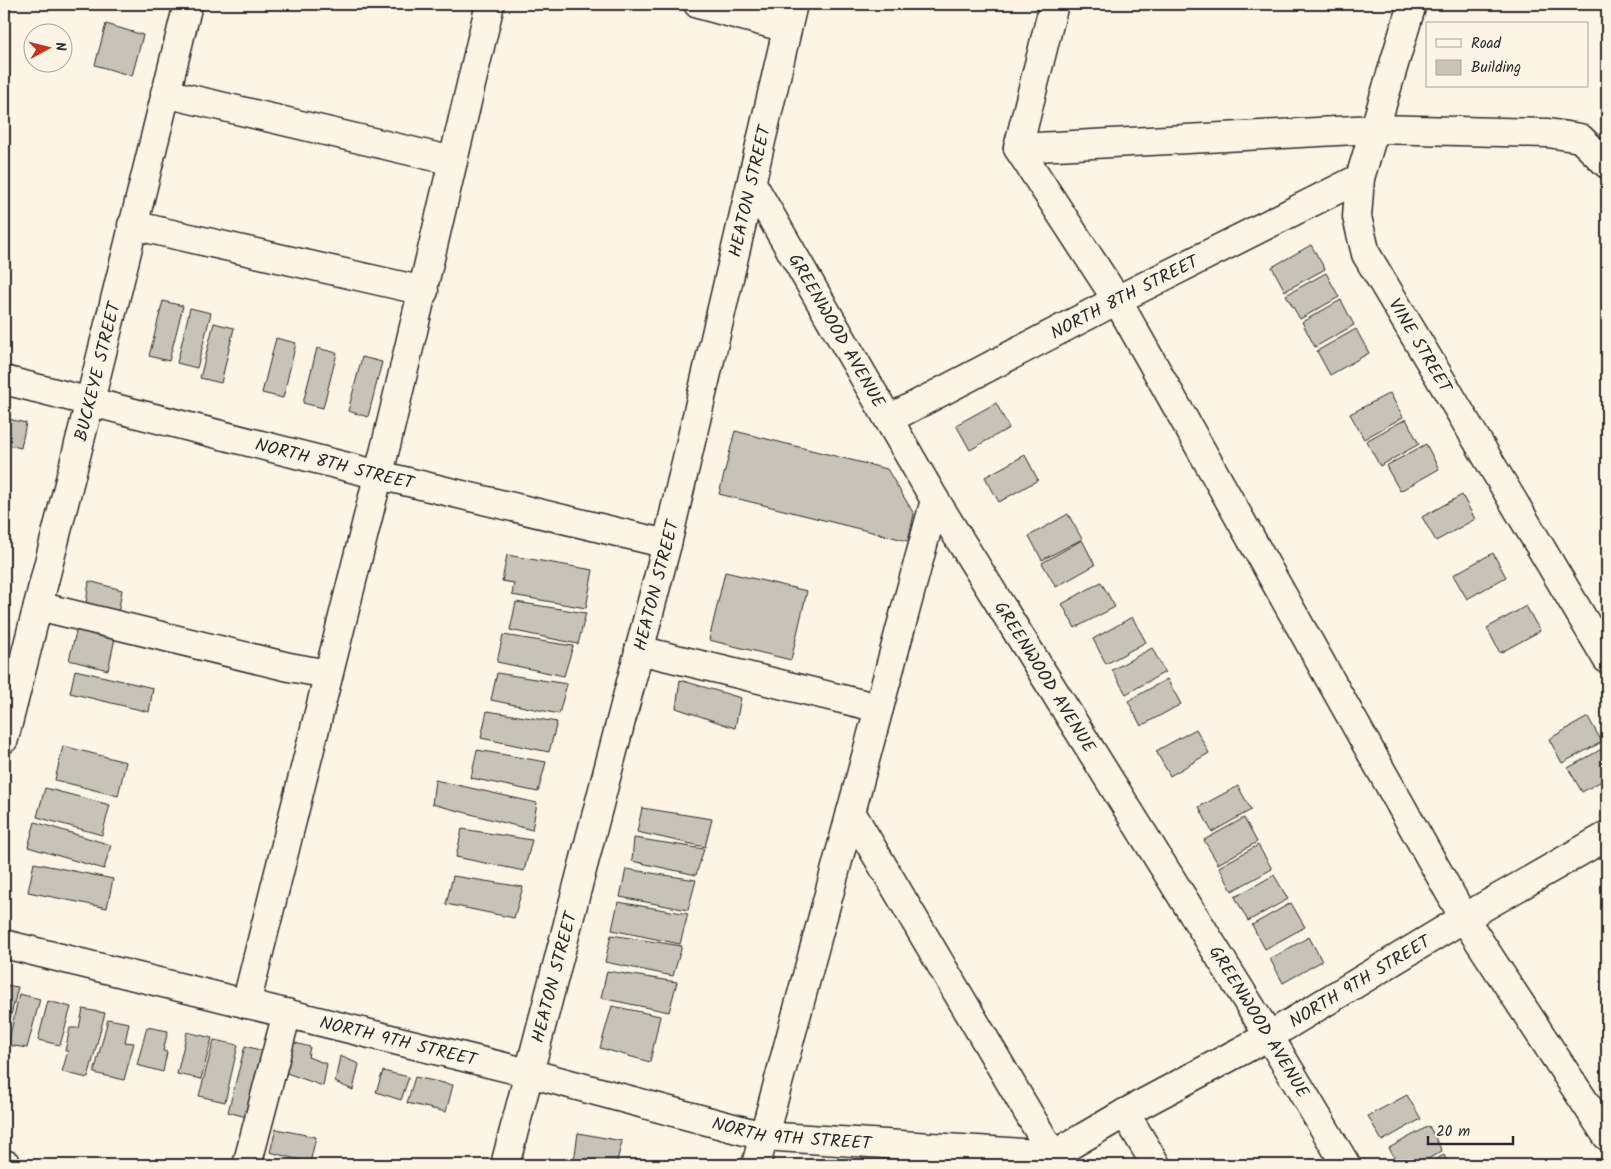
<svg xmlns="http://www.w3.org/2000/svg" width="1611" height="1169" viewBox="0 0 1611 1169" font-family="Kalam,sans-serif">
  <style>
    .building { fill: #c8c3b7; stroke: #2b2b2b }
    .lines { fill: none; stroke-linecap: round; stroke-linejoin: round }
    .minor-casing { stroke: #2b2b2b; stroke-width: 31 }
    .minor { stroke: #fcf5e5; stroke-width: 28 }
    .labels { text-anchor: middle; stroke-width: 4.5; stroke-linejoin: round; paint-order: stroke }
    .street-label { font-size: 18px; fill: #2b2b2b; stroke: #fcf5e5 }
  </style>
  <rect width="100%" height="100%" fill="#fcf5e5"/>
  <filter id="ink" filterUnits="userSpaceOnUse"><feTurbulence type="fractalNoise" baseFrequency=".02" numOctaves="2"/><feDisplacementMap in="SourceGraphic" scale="10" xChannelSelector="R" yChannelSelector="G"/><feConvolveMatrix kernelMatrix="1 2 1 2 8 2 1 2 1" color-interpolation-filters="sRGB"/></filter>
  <g filter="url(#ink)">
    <path class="building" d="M106 24 143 35 132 76 95 65Z
      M1311 245 1325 269 1285 291 1272 267Z
      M1326 273 1339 297 1300 319 1286 295Z
      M1341 300 1354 325 1315 347 1302 322Z
      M163 301 183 306 169 361 149 356Z
      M190 308 211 313 197 368 177 363Z
      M214 323 234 328 221 383 200 378Z
      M1356 329 1369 353 1330 375 1317 351Z
      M276 338 296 343 283 398 262 393Z
      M317 348 337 353 323 408 303 403Z
      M362 357 382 362 368 417 348 411Z
      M1390 393 1403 417 1364 439 1350 414Z
      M996 403 1009 428 970 450 956 425Z
      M4 418 26 423 21 448 4 444Z
      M1406 419 1419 444 1380 466 1366 441Z
      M735 431 887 469 914 514 908 541 719 494Z
      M1426 444 1439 469 1400 491 1386 466Z
      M1025 455 1038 480 999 502 985 477Z
      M1462 495 1475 519 1436 541 1422 517Z
      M1068 514 1082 539 1042 560 1029 536Z
      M1082 540 1095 565 1056 587 1042 563Z
      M1493 553 1506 577 1467 599 1453 575Z
      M507 555 593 570 586 608 512 595 514 583 502 581Z
      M725 572 807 591 791 660 709 640Z
      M89 581 122 590 117 620 85 612Z
      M1101 582 1115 607 1075 628 1062 604Z
      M516 602 586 613 578 644 510 630Z
      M1526 606 1540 631 1500 653 1487 628Z
      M1132 617 1146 642 1106 664 1093 639Z
      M78 624 116 634 108 670 69 660Z
      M503 635 573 646 564 676 497 662Z
      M1152 648 1165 672 1126 694 1112 670Z
      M75 670 153 688 149 712 70 693Z
      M497 673 567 684 559 714 491 700Z
      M1167 679 1181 704 1141 726 1128 701Z
      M680 680 741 698 735 728 676 708Z
      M487 711 557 722 549 752 481 738Z
      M1588 717 1602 742 1562 763 1549 739Z
      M1196 729 1209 753 1170 776 1156 751Z
      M63 746 126 762 118 796 55 780Z
      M1607 746V778L1582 792 1568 768Z
      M477 750 546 762 538 792 471 778Z
      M435 780 537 803 532 830 432 804Z
      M1238 786 1251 810 1212 832 1199 807Z
      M45 788 110 805 102 835 37 817Z
      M642 808 712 819 705 847 637 832Z
      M1244 818 1257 842 1218 864 1204 840Z
      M35 822 111 845 104 869 28 847Z
      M462 829 532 840 524 871 456 857Z
      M634 838 704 849 696 875 632 861Z
      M1258 845 1272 869 1232 891 1219 867Z
      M34 863 113 879 107 908 28 892Z
      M626 869 696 880 688 910 620 897Z
      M1274 875 1288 899 1248 921 1235 897Z
      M453 876 523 887 514 918 446 904Z
      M618 902 688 914 680 944 612 930Z
      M1291 903 1305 927 1265 949 1252 925Z
      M611 935 682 946 673 976 605 962Z
      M1309 937 1322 961 1283 983 1270 959Z
      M607 971 677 982 669 1012 601 998Z
      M4 985 18 987 4 1043Z
      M19 994 40 999 27 1048 8 1045Z
      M48 1001 71 1007 60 1045 38 1040Z
      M612 1006 660 1016 650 1062 600 1048Z
      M83 1009 105 1013 88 1078 62 1072 68 1051H65L70 1028H79Z
      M108 1019 129 1023 125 1042 134 1043 124 1080 94 1073Z
      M147 1027 168 1031 163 1051 167 1052 163 1072 137 1065Z
      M187 1032 212 1038 201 1079 177 1074Z
      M214 1040 238 1045 225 1102 199 1096Z
      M288 1041 310 1047 308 1057 327 1064 323 1086 281 1071Z
      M245 1046 267 1052 250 1118 228 1112Z
      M340 1056 359 1064 353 1090 335 1082Z
      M383 1071 409 1077 401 1100 376 1092Z
      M415 1077 453 1085 446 1112 407 1103Z
      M1407 1095 1421 1119 1382 1141 1368 1116Z
      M1429 1126 1442 1151 1417 1165H1398L1389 1148Z
      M276 1129 316 1137 310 1163 270 1152Z
      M578 1133 622 1141 616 1165H594L574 1161Z
      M1444 1155 1449 1165H1425Z"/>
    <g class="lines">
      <defs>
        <g id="minor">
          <path d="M698 4 787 28"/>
          <path d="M1054 4 1018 148 1117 300 1464 918 1607 1136"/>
          <path id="s1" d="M1412 4 1360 178 1357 217 1366 254 1607 659"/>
          <path d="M165 93 453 161"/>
          <path d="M1018 148 1374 129 1548 133 1580 138 1607 164"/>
          <path id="s2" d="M753 185 935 500 1269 1036 1346 1165"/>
          <path d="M132 225 424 291"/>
          <path id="s3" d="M4 380 379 475 667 544"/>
          <path id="s4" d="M889 419 1117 300 1360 178"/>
          <path d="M38 606 289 667 328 674"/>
          <path d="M639 650 879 708"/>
          <path id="s5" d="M4 739 90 401 188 4"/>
          <path d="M851 812 1053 1155"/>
          <path id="s6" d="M4 944 529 1073 763 1136 1053 1155 1125 1113 1269 1036 1464 918 1607 836"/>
          <path d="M246 1004 387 441 490 4"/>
          <path d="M1125 1113 1156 1165"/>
          <path d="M4 1164 7 1165"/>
          <path d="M247 1165 287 1013"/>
          <path id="s7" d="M505 1165 667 544 793 4"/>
          <path d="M756 1165 935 500"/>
        </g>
      </defs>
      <use href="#minor" class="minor-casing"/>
      <use href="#minor" class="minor"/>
    </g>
  </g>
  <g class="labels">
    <g class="street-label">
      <text dy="6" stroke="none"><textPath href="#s7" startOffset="1004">HEATON STREET</textPath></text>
      <text dy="6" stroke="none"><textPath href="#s4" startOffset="265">NORTH 8TH STREET</textPath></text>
      <text dy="6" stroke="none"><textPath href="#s2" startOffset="168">GREENWOOD AVENUE</textPath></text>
      <text dy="6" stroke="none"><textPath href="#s1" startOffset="365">VINE STREET</textPath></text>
      <text dy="6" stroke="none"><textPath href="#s5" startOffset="379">BUCKEYE STREET</textPath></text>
      <text dy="6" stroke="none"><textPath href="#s3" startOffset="341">NORTH 8TH STREET</textPath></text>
      <text dy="6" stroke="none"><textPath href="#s7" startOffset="599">HEATON STREET</textPath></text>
      <text dy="6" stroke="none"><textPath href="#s2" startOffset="572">GREENWOOD AVENUE</textPath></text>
      <text dy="6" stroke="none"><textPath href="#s7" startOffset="194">HEATON STREET</textPath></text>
      <text dy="6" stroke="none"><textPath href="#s6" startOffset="1426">NORTH 9TH STREET</textPath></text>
      <text dy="6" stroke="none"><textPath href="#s2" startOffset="978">GREENWOOD AVENUE</textPath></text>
      <text dy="6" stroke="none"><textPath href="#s6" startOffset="406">NORTH 9TH STREET</textPath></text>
      <text dy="6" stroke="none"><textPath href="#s6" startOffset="811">NORTH 9TH STREET</textPath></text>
    </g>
  </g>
  <rect width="1611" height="1169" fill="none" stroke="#fcf5e5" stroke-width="20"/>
  <rect x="10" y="10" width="1591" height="1149" fill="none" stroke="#2b2b2b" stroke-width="2" filter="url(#ink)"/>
  <rect x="1426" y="22" width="162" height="65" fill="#fcf5e5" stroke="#a8a49b"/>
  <rect x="1436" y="39" width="25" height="8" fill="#fcf5e5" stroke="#a8a49b"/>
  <text x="1471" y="48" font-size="15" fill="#2b2b2b">Road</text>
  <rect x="1436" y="60" width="25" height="15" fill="#c8c3b7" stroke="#a8a49b"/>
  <text x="1471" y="72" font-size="15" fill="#2b2b2b">Building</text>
  <g transform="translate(48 48) rotate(83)"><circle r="24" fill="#fcf5e5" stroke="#a8a49b"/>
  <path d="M0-4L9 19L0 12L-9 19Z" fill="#c8321e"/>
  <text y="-8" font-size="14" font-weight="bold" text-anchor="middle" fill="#2b2b2b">N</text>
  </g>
  <path d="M1428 1136v8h85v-8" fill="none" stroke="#2b2b2b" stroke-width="2.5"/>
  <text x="1436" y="1136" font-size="15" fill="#2b2b2b" stroke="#fcf5e5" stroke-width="4" paint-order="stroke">20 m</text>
</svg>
